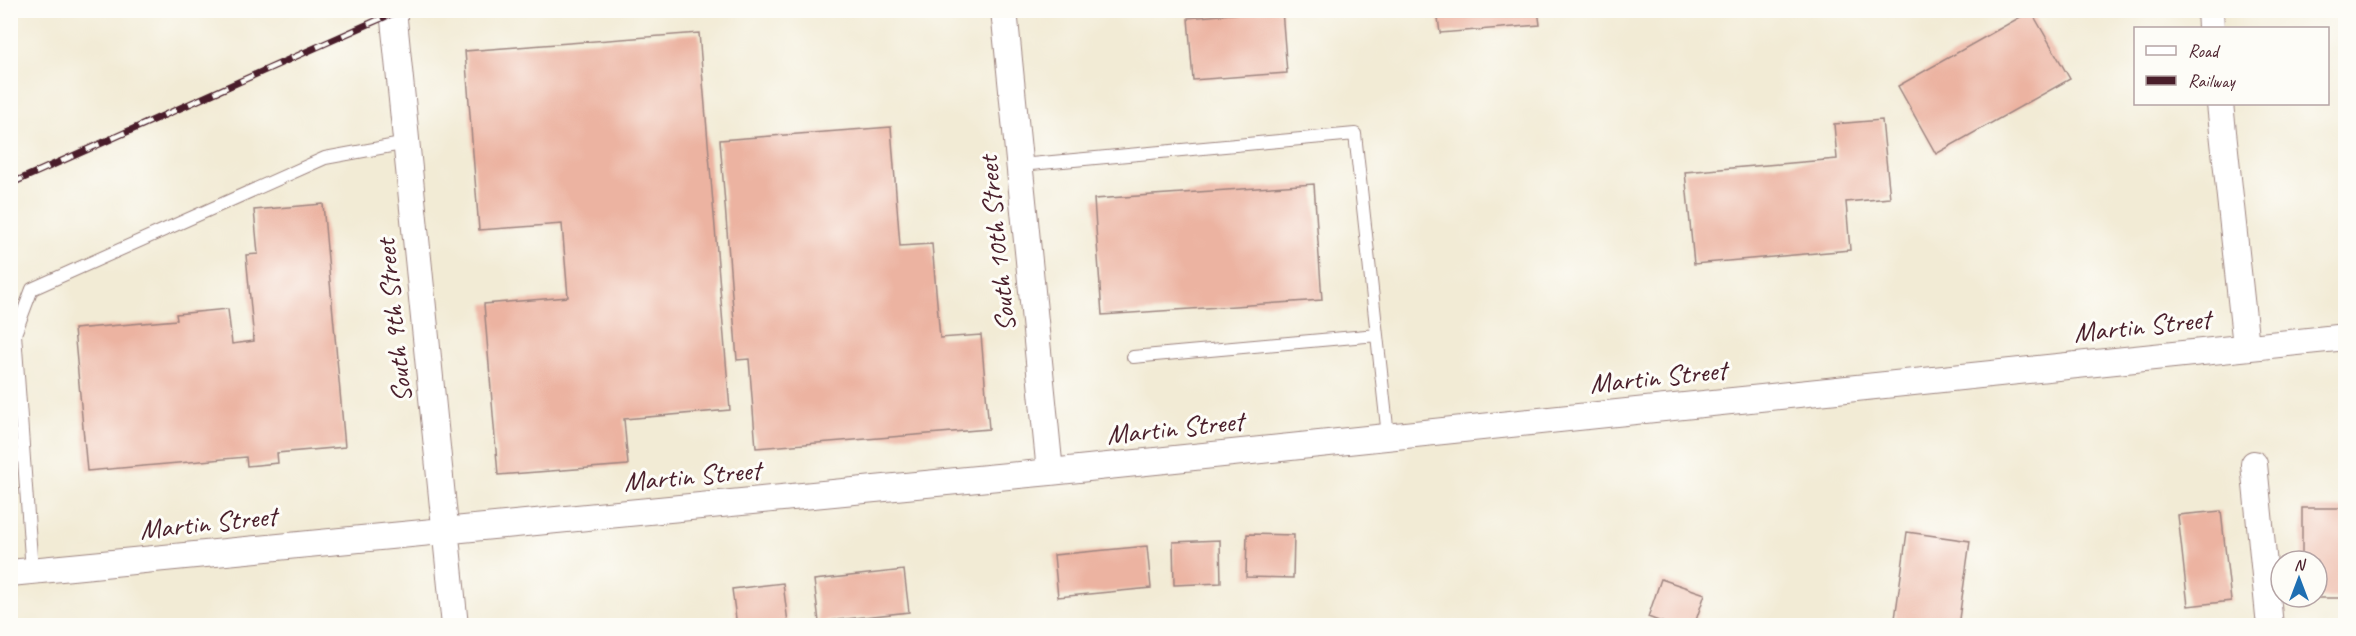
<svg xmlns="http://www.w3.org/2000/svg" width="2356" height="636" viewBox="0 0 2356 636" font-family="Caveat,sans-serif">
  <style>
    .building { fill: #ecb3a1 }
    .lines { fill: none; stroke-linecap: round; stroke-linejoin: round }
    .lane-casing { stroke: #9e8580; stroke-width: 14 }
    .street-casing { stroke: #9e8580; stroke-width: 28 }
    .lane { stroke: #fff; stroke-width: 12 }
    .street { stroke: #fff; stroke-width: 26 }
    .rail-casing { stroke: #4a1f2b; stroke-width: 7 }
    .rail { stroke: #fdfcf7; stroke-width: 4.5; stroke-dasharray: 14; stroke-linecap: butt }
    .labels { text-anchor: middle; stroke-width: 6; stroke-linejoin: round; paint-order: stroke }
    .street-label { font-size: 28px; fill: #4a1f2b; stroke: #fdfcf7 }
  </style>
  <rect width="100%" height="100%" fill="#fdfcf7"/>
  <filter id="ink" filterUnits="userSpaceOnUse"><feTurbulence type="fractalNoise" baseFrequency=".0167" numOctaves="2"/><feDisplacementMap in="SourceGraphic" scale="12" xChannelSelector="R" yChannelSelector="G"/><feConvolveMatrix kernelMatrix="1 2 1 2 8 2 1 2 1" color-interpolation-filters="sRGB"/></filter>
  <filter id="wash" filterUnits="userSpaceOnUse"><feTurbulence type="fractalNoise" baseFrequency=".008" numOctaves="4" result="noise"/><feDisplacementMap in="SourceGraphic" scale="24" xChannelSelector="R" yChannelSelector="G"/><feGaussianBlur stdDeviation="1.35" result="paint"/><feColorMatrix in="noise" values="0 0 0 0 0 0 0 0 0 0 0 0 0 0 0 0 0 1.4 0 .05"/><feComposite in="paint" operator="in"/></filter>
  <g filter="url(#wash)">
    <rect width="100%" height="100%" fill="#f2ebd5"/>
    <g id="blocks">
      <path class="building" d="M1276 10H1282L1287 73 1193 80 1188 18Z
        M1437 10H1538L1540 25 1440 33Z
        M2031 11 2070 79 1936 154 1898 86Z
        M699 33 730 410 624 419 628 465 498 475 484 304 568 297 562 224 479 230 465 51Z
        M1882 120 1890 198 1846 202 1850 250 1694 264 1685 172 1837 159 1834 124Z
        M891 127 900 246 932 244 940 338 981 335 989 429 756 448 749 359 737 360 720 140Z
        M1314 184 1322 300 1102 315 1094 199Z
        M323 204 345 447 277 453 278 463 247 466 246 457 87 471 74 329 177 320 176 314 228 309 232 344 254 341 246 255 258 254 254 210Z
        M2302 508H2344V598H2317V561H2302Z
        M2221 511 2231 601 2188 606 2178 515Z
        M1907 532 1970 541 1958 626H1894Z
        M1247 534 1294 535 1293 578 1246 577Z
        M1220 540 1221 583 1174 585 1173 542Z
        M1147 546 1151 588 1058 597 1054 555Z
        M904 570 909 612 819 622 814 580Z
        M1661 579 1705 594 1694 626H1672L1648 617Z
        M783 583 788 623 737 626 732 589Z"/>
    </g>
  </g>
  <g filter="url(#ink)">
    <use href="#blocks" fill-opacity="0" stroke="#9e8580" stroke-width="1.5"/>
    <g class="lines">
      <defs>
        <path id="lane" d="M1020 165 1355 134 1388 436
          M1133 357 1377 335
          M32 571 15 334 32 289 325 158 407 143"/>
        <path id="street" d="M393 10 455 626
          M1004 10 1050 472
          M2210 10 2211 28
          M2220 104 2246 346
          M2254 464 2270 626
          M10 573 1050 472 2346 337"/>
      </defs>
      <use href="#lane" class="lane-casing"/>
      <use href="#street" class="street-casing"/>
      <use href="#lane" class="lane"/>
      <use href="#street" class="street"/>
      <defs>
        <path id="rail" d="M10 184 400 10"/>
      </defs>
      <use href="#rail" class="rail-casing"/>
      <use href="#rail" class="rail"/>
    </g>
  </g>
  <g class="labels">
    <g class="street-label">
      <text transform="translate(996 244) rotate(-96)" y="10">South 10th Street</text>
      <text transform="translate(393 321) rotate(-96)" y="10">South 9th Street</text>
      <text transform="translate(2142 325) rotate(-6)" y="10">Martin Street</text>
      <text transform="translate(1658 376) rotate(-6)" y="10">Martin Street</text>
      <text transform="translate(1175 427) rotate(-6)" y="10">Martin Street</text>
      <text transform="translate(692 475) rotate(-5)" y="10">Martin Street</text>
      <text transform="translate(208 522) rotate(-6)" y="10">Martin Street</text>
    </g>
  </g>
  <rect width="2356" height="636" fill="none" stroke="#fdfcf7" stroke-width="36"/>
  <rect x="2134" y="27" width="195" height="78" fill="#fdfcf7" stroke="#b5a4a5" stroke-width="1.5"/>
  <rect x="2146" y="46" width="30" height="9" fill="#ffffff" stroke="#b5a4a5" stroke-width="1.5"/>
  <text x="2188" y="57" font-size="18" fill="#4a1f2b">Road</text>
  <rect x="2146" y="76" width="30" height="9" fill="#4a1f2b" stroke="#b5a4a5" stroke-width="1.5"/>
  <text x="2188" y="87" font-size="18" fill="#4a1f2b">Railway</text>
  <g transform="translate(2299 579)"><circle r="28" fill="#fdfcf7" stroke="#b5a4a5" stroke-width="1.5"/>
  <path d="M0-4.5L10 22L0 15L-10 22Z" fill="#1f6fb2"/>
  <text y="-9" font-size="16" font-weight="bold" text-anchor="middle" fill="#4a1f2b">N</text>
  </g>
</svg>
